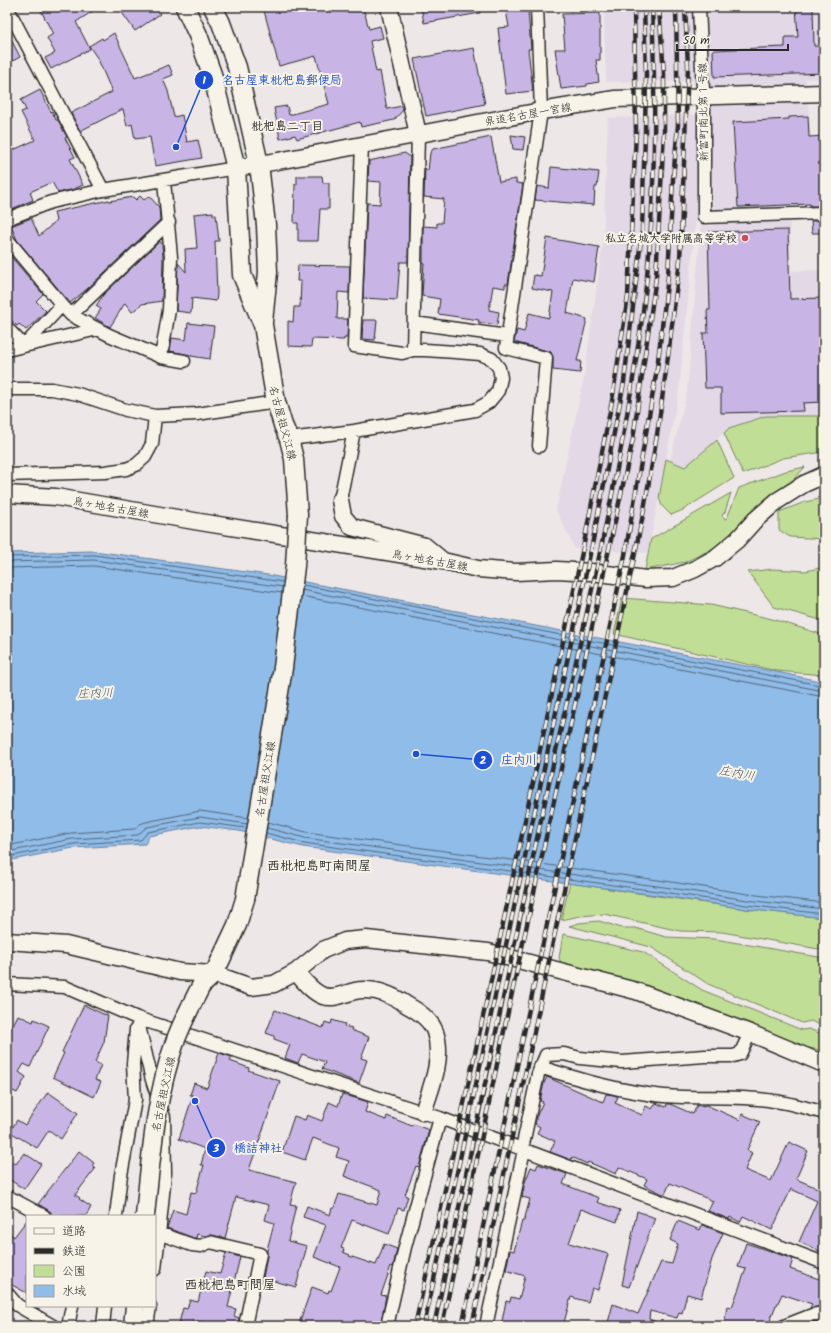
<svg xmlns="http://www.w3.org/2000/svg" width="831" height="1333" viewBox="0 0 831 1333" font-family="Kalam,'Klee One',sans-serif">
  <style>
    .built { fill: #e3d8e6 }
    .green { fill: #c1de96; stroke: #768460 }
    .water { fill: #90bce9; stroke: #68829d }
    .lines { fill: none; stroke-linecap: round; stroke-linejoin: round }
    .shore { stroke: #536577; stroke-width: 1 }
    .building { fill: #c8b5e5; stroke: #2b2b2b }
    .street-casing { stroke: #2b2b2b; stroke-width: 15 }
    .secondary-casing { stroke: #2b2b2b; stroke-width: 19 }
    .primary-casing { stroke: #2b2b2b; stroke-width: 21 }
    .street { stroke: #f7f3e8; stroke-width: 12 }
    .secondary { stroke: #f7f3e8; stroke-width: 16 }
    .primary { stroke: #f7f3e8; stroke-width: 18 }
    .rail-casing { stroke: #2b2b2b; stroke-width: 4.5 }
    .rail { stroke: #f7f3e8; stroke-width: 3; stroke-dasharray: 9; stroke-linecap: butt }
    .primary-bridge-casing { stroke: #2b2b2b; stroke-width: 21; stroke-linecap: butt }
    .primary-bridge { stroke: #f7f3e8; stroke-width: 18 }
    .poi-dot { fill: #d1495b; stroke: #f7f3e8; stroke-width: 1.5 }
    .labels { text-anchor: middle; stroke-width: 4; stroke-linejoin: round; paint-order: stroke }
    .street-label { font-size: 11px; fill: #2b2b2b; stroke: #f7f3e8 }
    .poi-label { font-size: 11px; font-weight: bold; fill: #2b2b2b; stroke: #f7f3e8; text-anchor: end }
    .neighbourhood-label { font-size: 12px; font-weight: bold; fill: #2b2b2b; stroke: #f7f3e8 }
    .water-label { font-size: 12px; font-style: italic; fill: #495664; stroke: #f7f3e8 }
    .quarter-label { font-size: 13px; font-weight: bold; fill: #2b2b2b; stroke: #f7f3e8 }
    .leader { fill: none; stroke: #1d4ed8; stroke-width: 1.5 }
    .callout-dot { fill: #1d4ed8; stroke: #f7f3e8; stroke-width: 1.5 }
    .mark-label { font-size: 12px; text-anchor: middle; font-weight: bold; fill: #fff }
    .callout-label { font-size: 12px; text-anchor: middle; font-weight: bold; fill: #1d4ed8; stroke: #f7f3e8; stroke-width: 4; stroke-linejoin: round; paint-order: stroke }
  </style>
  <rect width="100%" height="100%" fill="#eee7e7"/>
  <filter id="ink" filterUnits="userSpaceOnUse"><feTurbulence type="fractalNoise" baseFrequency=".025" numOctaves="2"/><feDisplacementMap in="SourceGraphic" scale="8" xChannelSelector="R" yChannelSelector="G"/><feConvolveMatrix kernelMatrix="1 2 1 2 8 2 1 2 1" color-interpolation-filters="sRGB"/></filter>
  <g filter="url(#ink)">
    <path class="built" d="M604 7H693L697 81 606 82Z
      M706 7H824V78L806 79 813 159 788 161 791 271 824 270V416H766L729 428 685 468 670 461 687 392 701 226H714Z
      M698 115 696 217 679 390 648 553 575 549 556 510 584 377 603 243 608 118Z"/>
    <path class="green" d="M766 416H824V452L783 458 743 474 724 433 729 428Z
      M717 440 734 478 683 510 671 515 662 506 659 498 666 459 685 467Z
      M805 467 794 479 771 496 733 534 714 548 685 562 645 570 651 539 731 493 725 512 722 515 725 519 727 518 739 488 786 471Z
      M824 498V539L790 537 779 530V512L805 502Z
      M824 567V621L774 607 748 572 773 569 806 571Z
      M622 598 711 605 772 619 824 635V675L777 671 614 634Z
      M570 883 746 909 824 918V950L722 932 680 931 604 914 580 916 561 920Z
      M599 921 622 928H635L666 937 715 939 824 958V1027L811 1021 802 1023 708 984 651 947 569 926 579 923Z
      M563 934 643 952 702 990 802 1030 809 1029 824 1035V1051L794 1045 664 995C654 989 646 985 634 985L561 963 559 958Z"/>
    <path class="water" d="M94 551 268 575 777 672 824 682V918L746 909 663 896 303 847 239 831 200 826 149 836 145 844 73 848 7 861V553Z"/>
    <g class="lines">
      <path class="shore" d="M7 557 94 555 283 582
        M7 562 94 560 283 587
        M7 568 94 566 282 593
        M303 585 824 686
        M302 590 824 691
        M301 596 824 697
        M268 822 306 832 665 881 748 894 824 903
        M267 828 305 838 664 887 747 900 824 909
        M266 833 304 843 664 892 746 905 824 914
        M7 846 71 833 135 829 140 824 146 822 200 811 248 818
        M7 852 72 839 138 835 143 830 147 827 200 817 247 824
        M7 857 73 844 141 840 148 832 200 822 246 828"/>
    </g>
    <path class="building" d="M39 7H99L76 22 90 49 51 69 45 58 55 53 47 38 53 34Z
      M118 7H155L160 14 135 31Z
      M263 7H363L369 29 380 26 383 38 370 41 376 72 380 71 387 109 402 106 403 110 394 120 361 127 360 122 297 139 295 135 280 139 274 108 287 106 289 115 329 104 316 56 279 66Z
      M421 7H480V13L424 23Z
      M796 7H813L814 46H824V73L714 77 713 50 785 47V37H798Z
      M520 8 521 11 528 10 531 49H528L533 91 506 94 498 28 509 27 506 10Z
      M600 13V60H596L599 82 587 84V86L561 89 555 49H565L562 14Z
      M7 31 20 57 7 64Z
      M114 33 135 78 169 65 173 75 163 79 168 91 174 117 182 115 187 142 198 140 202 158 155 166 150 137 135 139 132 124 127 126 123 109 80 131 71 113 112 92 98 59 89 46 102 38 103 40Z
      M474 48 485 104 426 116 414 59Z
      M40 90 51 112 52 111 56 120H58L67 137 65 138 75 157 70 159 83 185 74 189 58 193 52 182 30 192 33 200 7 211V153L35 140 21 112 26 110 21 100Z
      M808 116 809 137 824 136V206H810V204L738 207 733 122 789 119V117Z
      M511 135 525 137 523 150 513 149Z
      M491 137 499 182 516 179V183L523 184 508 284H505V288L493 286 489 310 499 312 497 325 478 322 479 320 438 314 440 299 422 296 424 263H423V226L437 227V223H442L444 199 424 197 425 168 428 171 430 153 433 149Z
      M405 153 410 157 408 262H400L397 300 363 298 367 203 380 204 381 182 368 181 369 161Z
      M551 167 599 172 597 187H595L594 205 535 200 537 186 549 188Z
      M297 176H322L323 183H329V209H320L318 241H298V223H294L295 184 297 185Z
      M140 196 144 200 149 196 159 207 160 220 87 289 70 303 17 240 11 226 31 218 39 236 56 221 54 212 109 200V201L133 197 136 200Z
      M213 212V215H216L219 241H215L217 294 216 301 192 298 191 313 176 311 178 263 186 272 185 249 197 248 194 214Z
      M824 220V233H812L811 221Z
      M788 230 790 299 824 298V402L803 403 804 411 721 413V388H705L703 333H708L707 310H710L708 232Z
      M547 238 599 247 594 282 573 278 567 313 587 319 577 361H581L580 373 553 370V358L551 352 514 342 517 330 524 332 529 313 549 318 553 292 532 288 534 275 541 276Z
      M160 241 162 245 163 257 162 301 142 304 132 312 125 303 110 327 95 318 101 309 96 306 103 295Z
      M7 252 43 294 36 301 46 311 26 330 19 324 17 326 7 316Z
      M298 265 350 266 349 293 338 292 337 319H348L347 338H344V340L312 339 311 347 288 346V321L293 322 294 307H300L301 281H297Z
      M363 320H377L375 340 362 339Z
      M188 323 214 326 210 359 191 356V355L170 351 172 338 186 340Z
      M84 1005 103 1014 108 1015 104 1042 95 1062 101 1065 95 1080 101 1082 94 1097 53 1077 64 1053 62 1052Z
      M275 1010 323 1028 325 1022 331 1024 332 1020 345 1024 344 1026 352 1028 351 1030 369 1037 361 1058 367 1060 359 1083 322 1069 325 1062 302 1054 298 1063 285 1058 290 1045 274 1039V1036L266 1033Z
      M18 1015 33 1022 34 1019 49 1026 30 1067 24 1064 19 1072 26 1077 17 1093 9 1089 7 1093V1021L13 1025Z
      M219 1053 232 1057 230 1061 249 1068 248 1070 280 1081 249 1170 296 1182 290 1204 296 1205 288 1241 307 1246 296 1287 263 1278 267 1256V1250L274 1223 265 1220 269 1205 236 1197 225 1238 212 1235 205 1236 197 1234 196 1238H194L167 1228 173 1210 186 1214 191 1192 196 1193 204 1165H201L205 1149 179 1139 193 1095H190L194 1083 207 1088Z
      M547 1077 603 1102 606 1094 614 1095 618 1097 615 1103 642 1115 646 1106 652 1109 656 1103 666 1107 667 1104H670L693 1114 697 1105 704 1107 705 1105H706L740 1120 742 1114 760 1122 747 1150 752 1153 745 1170 771 1181 789 1142 808 1151 796 1179 822 1190 824 1186V1253L799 1242 817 1201 791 1189 772 1230 743 1216 740 1222 730 1217 729 1219 708 1211 713 1201 670 1183 665 1194H663L644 1185 647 1179 619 1167 616 1174 588 1162 587 1164 572 1157 571 1160 550 1152 555 1141 537 1133 540 1127 535 1124 537 1115 543 1102 540 1101 544 1083Z
      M48 1092 78 1113 61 1139 49 1130 37 1148 10 1132 17 1120 25 1125Z
      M342 1094 368 1102 365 1112 386 1120 387 1116 412 1126 413 1124 429 1130 419 1167 416 1166 405 1195 408 1196 404 1210 398 1208 389 1234 352 1220 341 1248 344 1249 343 1252 350 1255 349 1256 376 1265 384 1244 397 1249 393 1267 391 1266 381 1295 386 1296 380 1326H298L312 1287 328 1293 329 1290 331 1291 340 1267 314 1257 326 1225 303 1217 307 1206 330 1215 332 1208H334L339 1194 377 1205 381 1190 344 1176 349 1161 336 1157 339 1148 313 1138 305 1160 282 1152 294 1116 305 1120 307 1115 322 1121 329 1102 338 1106Z
      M79 1151 94 1163 92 1166 95 1169 75 1195 80 1198 79 1199 91 1207 86 1216H51V1212L48 1210 38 1204Z
      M24 1153 41 1164 24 1189 7 1178V1160L16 1164Z
      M538 1164 567 1174 563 1184 599 1198 597 1202 620 1210 617 1222 581 1209 569 1243 608 1254 598 1290 592 1288 588 1302 571 1297 563 1326H501L506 1301 510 1302 511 1297 519 1299 525 1276 506 1270 510 1250 514 1251 522 1221H524L530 1199 522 1197 525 1182 531 1167 536 1169Z
      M637 1211 655 1218 629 1287 622 1285Z
      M27 1220V1293L12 1285 7 1280V1231L14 1237Z
      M678 1221 700 1230 702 1225 723 1233 712 1259 701 1298 687 1294 682 1313 679 1312 677 1318 650 1311 649 1319 666 1326H607L613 1304 638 1314 661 1262 672 1264 678 1244 670 1240Z
      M746 1243 793 1259 790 1269 822 1280 824 1275V1306L810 1308 812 1304 782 1294 777 1305H776L768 1326H724L727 1306 732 1307 746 1269 738 1267Z
      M226 1253 240 1257 228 1307 236 1309 234 1316 239 1318 238 1326H216L194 1320 193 1326 179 1323 183 1308 187 1309 190 1300 198 1302 206 1271 220 1274Z"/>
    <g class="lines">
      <defs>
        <path id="street" d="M7 7 103 190
          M537 7 541 111 506 348 546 358 539 446
          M699 7 704 110V217L824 213
          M7 219 51 202 103 190 236 168
          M7 239 62 305 71 315 109 335 161 357 184 361
          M71 315 169 222
          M414 323 507 336
          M7 328 24 346 98 329
          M7 350 24 346 62 305
          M413 350 418 134
          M161 357 169 310 171 257 164 181
          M7 389H52L78 394 126 410 155 416 197 414 276 402
          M289 439 354 431 475 410 489 402 498 391 501 378 499 368 492 359 480 354 456 352 425 350H413L402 353 354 346 362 145
          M7 475 105 472 126 469 136 465 145 457 152 444 155 416
          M340 500 354 431
          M7 984 65 987 137 1018 440 1118 824 1263
          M137 1018 152 1080 164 1117 165 1173 159 1235 155 1269
          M540 1067C581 1080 622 1092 664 1096 701 1099 738 1095 774 1101 791 1103 807 1108 824 1113
          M522 1149 538 1074 546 1055 564 1054 580 1058 622 1062 705 1056H733L740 1054 750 1033
          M7 1196 44 1216
          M116 1216 121 1175 135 1100 133 1064 136 1029
          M159 1235 167 1236 192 1245 201 1246 210 1242 260 1254 245 1326
          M7 1293 17 1305 53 1326
          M68 1326 72 1306
          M103 1326 105 1306
          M147 1326 150 1306
          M387 1326 405 1247 440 1118
          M486 1326 524 1150
          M784 1326 812 1315 824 1313"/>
        <path id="secondary" d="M389 7 418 134
          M236 168 278 161 541 111 615 99 824 93
          M7 494 56 497 200 522 443 561 478 569 516 572 557 570 591 572 646 579 673 578 695 569 715 558 737 540 755 520 777 501 804 484 824 475
          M340 500 343 516 352 527 425 546 443 561
          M7 941 66 945 180 972 214 974 251 987 274 984 296 972 323 950 345 941 366 939 488 952 636 991 750 1033 824 1064
          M296 972C304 981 312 992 323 996 338 1000 349 990 362 990 379 989 394 996 407 1005 418 1011 431 1020 435 1032 444 1058 431 1088 423 1112"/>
        <path id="primary" d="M185 7 198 35 212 74 236 168 242 275 263 325 276 402 283 425 289 439 294 459 298 515
          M213 7 221 23 237 67 259 164 266 225 268 272 263 322
          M201 986 214 974 237 925 245 899
          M133 1326 135 1306"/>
      </defs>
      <use href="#street" class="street-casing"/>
      <use href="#secondary" class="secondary-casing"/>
      <use href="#primary" class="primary-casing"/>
      <use href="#street" class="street"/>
      <use href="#secondary" class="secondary"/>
      <use href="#primary" class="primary"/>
      <defs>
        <path id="rail" d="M415 1326 490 985 584 543 612 401 628 296 636 132 634 7
          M424 1326 592 545 624 382 642 231 645 132 646 75 644 7
          M434 1326C474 1132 515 939 557 746 590 599 625 452 644 303 656 205 656 106 652 7
          M442 1326 512 993 633 439 656 277 664 132V74L659 7
          M462 1326 625 555 657 369 668 276 673 179 678 125 676 7
          M472 1326 634 558 644 510 657 435 669 349 680 260 688 66 685 7"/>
      </defs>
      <use href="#rail" class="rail-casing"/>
      <use href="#rail" class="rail"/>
      <defs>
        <path id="primary-bridge" d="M245 899 283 668 295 566 298 515
          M145 1216C151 1157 155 1098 175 1042 182 1022 192 1004 201 986"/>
      </defs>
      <use href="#primary-bridge" class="primary-bridge-casing"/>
      <use href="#primary-bridge" class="primary-bridge"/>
    </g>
  </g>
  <circle class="poi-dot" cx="745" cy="238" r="4"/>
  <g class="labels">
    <g class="street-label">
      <text transform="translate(703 112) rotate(-91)" y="4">新富町南北第１号線</text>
      <text transform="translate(528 114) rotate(-10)" y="4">県道名古屋一宮線</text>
      <text transform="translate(283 423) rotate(75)" y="4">名古屋祖父江線</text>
      <text transform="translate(111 507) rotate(10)" y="4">鳥ヶ地名古屋線</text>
      <text transform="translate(430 560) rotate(10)" y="4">鳥ヶ地名古屋線</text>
      <text transform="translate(265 779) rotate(-81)" y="4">名古屋祖父江線</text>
      <text transform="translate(163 1094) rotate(-78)" y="4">名古屋祖父江線</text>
    </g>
    <g class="poi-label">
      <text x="737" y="242">私立名城大学附属高等学校</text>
    </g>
    <g class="neighbourhood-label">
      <text x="287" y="130">枇杷島二丁目</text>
    </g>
    <g class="water-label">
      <text transform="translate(95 693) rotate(-2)" y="4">庄内川</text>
      <text transform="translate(737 773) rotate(10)" y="4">庄内川</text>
    </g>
    <g class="quarter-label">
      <text x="319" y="870">西枇杷島町南問屋</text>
      <text x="230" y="1289">西枇杷島町問屋</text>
    </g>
  </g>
  <path class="leader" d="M176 147L204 80M416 754L483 760M195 1101L216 1148"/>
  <g class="callout-dot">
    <circle cx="176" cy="147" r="4"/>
    <circle cx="416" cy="754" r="4"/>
    <circle cx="195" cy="1101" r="4"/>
    <circle cx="204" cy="80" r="10"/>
    <circle cx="483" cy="760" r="10"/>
    <circle cx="216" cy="1148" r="10"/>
  </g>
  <g class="mark-label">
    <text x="204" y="84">1</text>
    <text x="483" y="764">2</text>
    <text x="216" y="1152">3</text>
  </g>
  <g class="callout-label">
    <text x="282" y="84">名古屋東枇杷島郵便局</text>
    <text x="519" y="764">庄内川</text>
    <text x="258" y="1152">橋詰神社</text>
  </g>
  <rect width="831" height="1333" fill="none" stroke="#f7f3e8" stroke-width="24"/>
  <rect x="12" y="12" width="807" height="1309" fill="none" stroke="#2b2b2b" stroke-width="1.5" filter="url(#ink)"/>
  <rect x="26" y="1215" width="130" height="92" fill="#f7f3e8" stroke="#a5a39c"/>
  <rect x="34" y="1228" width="20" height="6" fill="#f7f3e8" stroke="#a5a39c"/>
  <text x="62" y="1235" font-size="12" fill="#2b2b2b">道路</text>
  <rect x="34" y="1248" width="20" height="6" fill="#2b2b2b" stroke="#a5a39c"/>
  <text x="62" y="1255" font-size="12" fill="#2b2b2b">鉄道</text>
  <rect x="34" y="1265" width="20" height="12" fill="#c1de96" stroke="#a5a39c"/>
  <text x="62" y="1275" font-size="12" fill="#2b2b2b">公園</text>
  <rect x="34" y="1285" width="20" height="12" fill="#90bce9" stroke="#a5a39c"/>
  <text x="62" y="1295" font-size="12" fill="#2b2b2b">水域</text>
  <path d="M677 44v6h111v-6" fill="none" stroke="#2b2b2b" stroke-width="2"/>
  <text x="683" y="44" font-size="12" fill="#2b2b2b" stroke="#f7f3e8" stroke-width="3" paint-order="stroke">50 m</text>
</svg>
